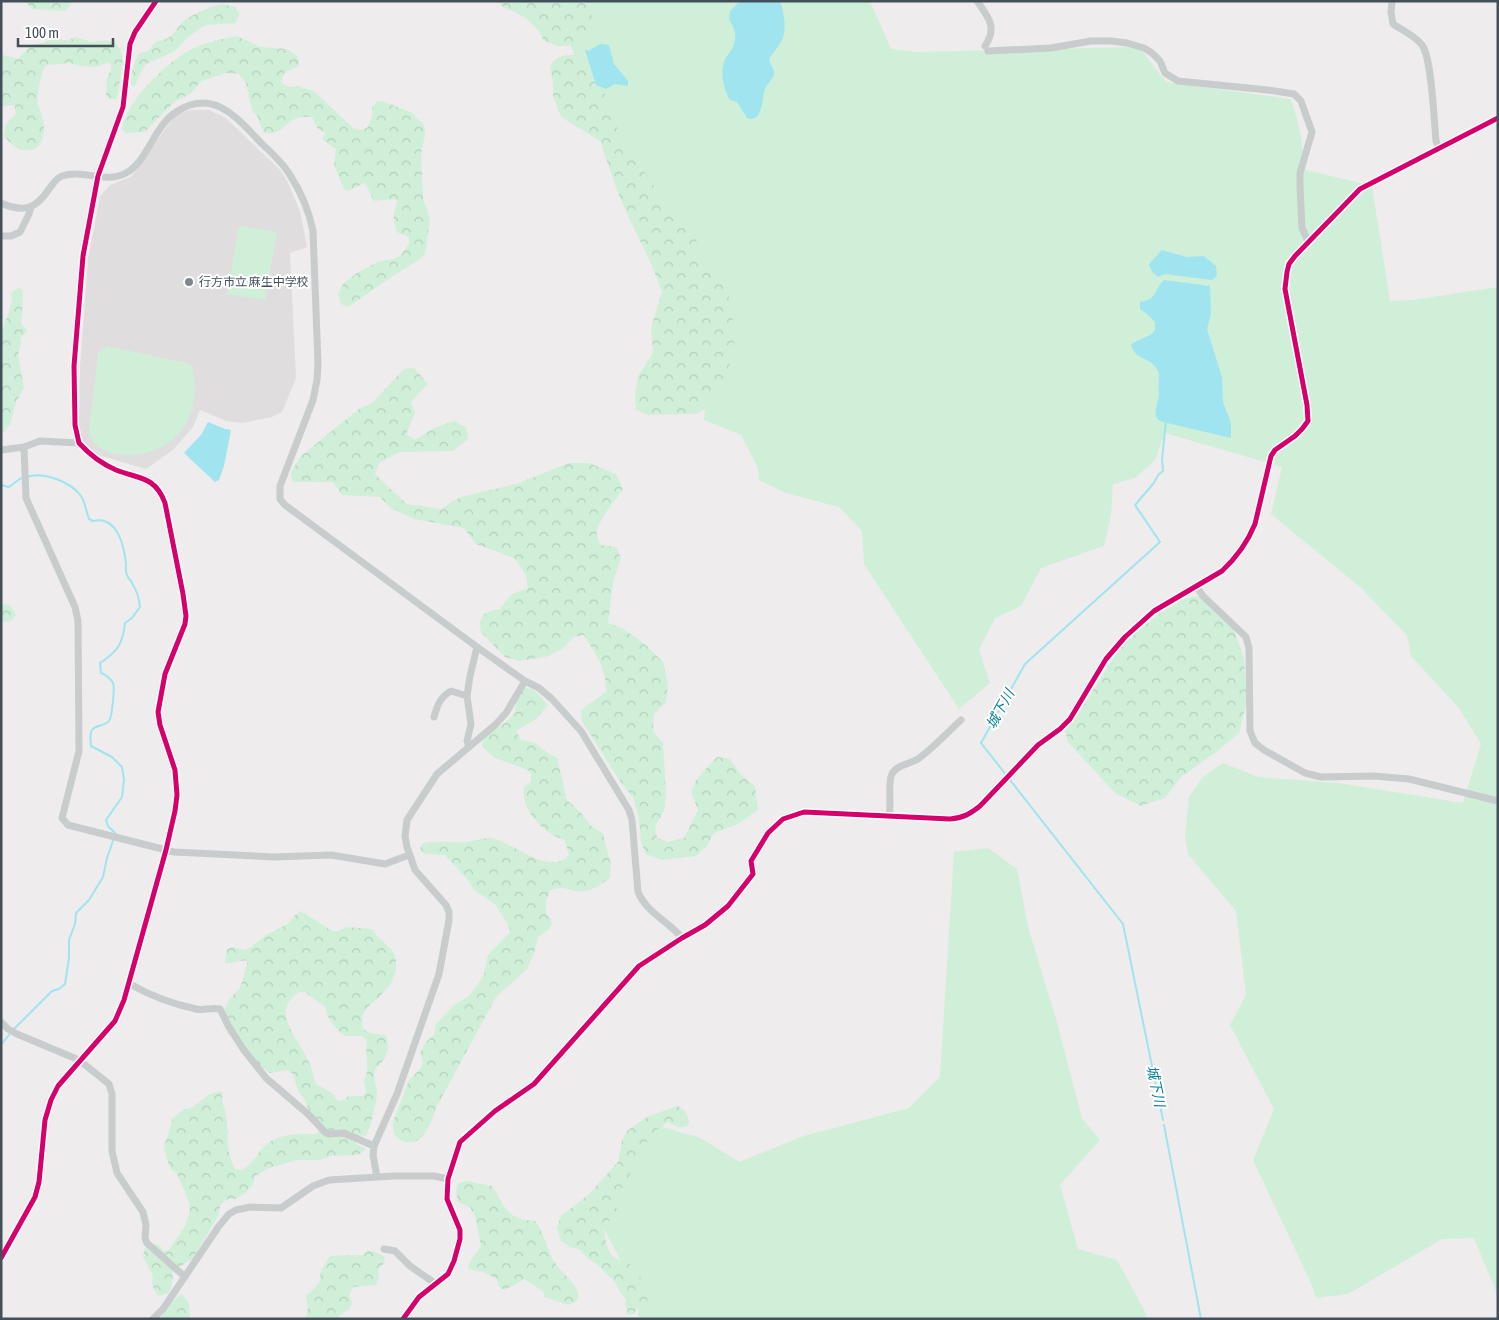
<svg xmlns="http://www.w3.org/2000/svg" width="1499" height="1320" viewBox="0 0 1499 1320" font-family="'Asap Condensed','Noto Sans JP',sans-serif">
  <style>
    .education { fill: #dfddde }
    .green { fill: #cfefd9 }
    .forest { fill: url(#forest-crowns); fill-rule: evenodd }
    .water { fill: #a0e4f0 }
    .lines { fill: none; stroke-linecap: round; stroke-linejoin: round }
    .stream { stroke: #a0e4f0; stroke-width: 2 }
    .minor { stroke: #c8cccd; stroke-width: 7 }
    .cycleway-casing { stroke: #fff; stroke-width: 8 }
    .cycleway { stroke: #d6006c; stroke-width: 5 }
    .poi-dot { fill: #7f878d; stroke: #fff; stroke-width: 2 }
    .labels { text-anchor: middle; stroke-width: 4; stroke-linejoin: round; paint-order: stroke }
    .poi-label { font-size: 12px; fill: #43505a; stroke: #fff; text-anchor: start }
    .water-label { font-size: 14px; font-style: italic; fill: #058096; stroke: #fff }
  </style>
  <defs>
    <pattern id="forest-crowns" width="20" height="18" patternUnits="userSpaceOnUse" patternTransform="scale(1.25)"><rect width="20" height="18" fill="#cfefd9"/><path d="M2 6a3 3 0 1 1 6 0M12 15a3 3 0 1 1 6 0" fill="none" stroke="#b3cfbc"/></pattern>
  </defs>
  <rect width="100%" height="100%" fill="#eeecec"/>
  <path class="education" d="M190 110H209L226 118 281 171 287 181 300 211 307 247 290 253 296 378 282 412 272 417 242 423 226 421 200 410 193 427 174 449 146 469 98 455 86 448 79 435 80 367 88 259 100 196 110 185 131 177 168 125 177 114Z"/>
  <path class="green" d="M557 1H870L891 49 916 52 1139 47 1166 82 1291 99C1299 125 1304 141 1302 169L1372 186 1390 301 1413 300 1498 287V1296L1474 1238 1442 1239 1348 1294 1316 1298 1312 1285 1253 1160 1274 1109 1230 1025 1246 995 1236 911 1188 854 1185 836 1189 797 1203 777 1223 763 1258 777 1338 783 1463 803 1481 744 1459 708 1411 656 1407 635 1361 588 1271 514 1282 467 1165 433 1155 460 1135 478 1113 484 1111 515 1104 546 1041 568 1021 606 995 618 979 650 990 683 959 709 864 564 862 531 839 507 786 493 759 480 758 468 741 435 704 420 711 350 584 81 561 19Z
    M239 226 277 232 265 300 227 294Z
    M107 346 191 364C201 394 192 432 161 447 140 459 95 460 89 431L98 353Z
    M988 848 1017 869 1028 927 1056 1019 1082 1118 1100 1140 1060 1185 1078 1249 1117 1260 1149 1319H639L634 1286 597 1215 653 1124 682 1133 699 1137 739 1162 804 1136 909 1108 940 1077 954 852Z"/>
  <path class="forest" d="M25 1H73L66 11 32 9Z
    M498 1H590L593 20C587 30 579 36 573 46H558L544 41C540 30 529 19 519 14 511 9 503 10 498 1Z
    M224 4 229 6 235 7 240 14 235 23 205 25 188 37 175 51 146 64 142 70 135 86H131C131 75 133 62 140 53L148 51 156 41C174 40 173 31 184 21 193 14 213 5 224 4Z
    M237 36 260 47 287 49 298 57 299 66 285 72 281 82 288 87 297 86 314 91 353 128 359 130 367 128 372 117V108L377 101 385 102 412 113 424 125 425 135 421 154 423 198 430 219 425 254 417 261 391 277 348 307 341 304 338 295 343 284 357 273 380 261 394 259 401 255 409 244V237L397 232C392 220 393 212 398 201L394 199 374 201 365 183 348 191 344 189 334 165 336 149 322 139 326 133 318 129 312 117C284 114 289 135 264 133L257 116 252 110 246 83 239 74 227 73 201 81 191 93 173 103 145 132 125 133 122 128C124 122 125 115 129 110 142 88 169 61 192 49 206 42 222 39 237 36Z
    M56 37 65 41 76 37 91 42 107 40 116 43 122 53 123 59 118 94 116 99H109L106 95 107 84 106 80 111 70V64L108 62 96 67 81 66 70 63 46 65C41 71 36 97 38 105 39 110 42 115 43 120 46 133 43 152 25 150 17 150 8 142 4 135L6 124 16 114 15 106 9 105 1 107V47L3 55 18 59 31 45 43 43Z
    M568 55H578L588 66 598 90 606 95 622 142 632 150 637 164 650 179 658 194 672 204 685 222 696 240 700 259 714 270 725 285 732 307 735 353 711 404 697 414 648 415 636 410 635 395 638 376 653 353 651 328 662 292 650 261 629 218 618 193 600 141 561 117 553 96V82L550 68 552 62 559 57Z
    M20 288 23 291 22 315 21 321 22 325 28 331 20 338 21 343 18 355 24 388 16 402 10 425 1 434V333L8 315 12 299 11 294 14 290Z
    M414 368 428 384 411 402 415 413 406 434 415 440 434 428 454 421 467 428 468 439 453 451 400 452 379 463 375 474 386 485 407 504 441 509 461 497 516 484 569 463H589L616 474 623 489C615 500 601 517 597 530 596 536 598 540 601 545L616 547 621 558 613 582 608 623 622 628 647 646 663 662 668 685 666 702 654 714 653 731 663 743 666 794 664 811 655 826 657 838 668 842 684 838 698 810 691 792 696 780 717 757 730 759 741 775 755 786 758 810 738 824 714 833 706 847 696 856 662 860 646 854 641 842 639 818 633 798 618 778 582 721 581 710 606 692C607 669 595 653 584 635L574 637 562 649 545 657 519 661 505 657 481 632 480 622 484 614 491 611 500 609C509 596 512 592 528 589L526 575 514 558 476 544 464 528 414 519 391 508 380 497 342 495 333 482H292L291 472 301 456 359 409 372 403 404 369Z
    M1198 596 1209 602 1234 630 1244 659 1247 701 1239 733 1215 753 1181 777 1165 798 1141 806 1115 793 1068 742 1065 730 1073 722 1114 657 1130 636 1159 614 1183 599Z
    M1 604C9 604 13 607 16 615L11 621 1 622Z
    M521 688H529L535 691 548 705 536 719 516 731 521 740 535 743 545 751 557 758 567 800 582 814 590 825 603 834 611 865 610 878C602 883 594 890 585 891 571 894 565 883 550 891L546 901V914L551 919 552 925 547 931 538 937 534 953 527 969 496 997 436 1108C433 1117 429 1130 422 1137 409 1149 390 1140 393 1122L409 1080 421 1068 423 1062 420 1053 426 1042 434 1035 436 1024 454 1005 469 996 476 987 484 975 488 955 510 932C510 923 500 916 497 906L473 889 469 881 445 855 424 854 420 848 423 843C438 840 452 843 467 842 475 841 482 838 490 838 511 840 550 878 569 855L565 840C545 835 520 810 524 787L531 782V774L529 771C514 763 490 761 482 744 487 729 505 727 513 714 517 709 515 705 516 699 516 696 519 691 521 688Z
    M301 911 332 931H338L347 927 372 929C377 938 387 943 393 952 401 967 393 983 382 994 371 1006 358 1009 363 1029L370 1033 385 1035C390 1042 388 1054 383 1061 380 1064 377 1066 375 1070 372 1077 377 1086 377 1094 376 1107 371 1124 366 1136L362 1135C358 1137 355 1139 356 1144L365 1148V1150L358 1155 331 1156 320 1160H296L270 1168 255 1176 253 1184 245 1193 236 1199H228L223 1202 220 1206 218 1216 193 1259 173 1270 172 1284 169 1293 159 1296 155 1291 152 1284 153 1276 143 1257 145 1246C154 1243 159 1243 164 1251L169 1250 185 1226 190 1211 189 1202 177 1174 171 1169 167 1160 164 1147 173 1118 183 1110 193 1107 208 1095 220 1091 223 1093C220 1104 225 1105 226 1115 229 1134 225 1151 235 1169L243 1170C253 1163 258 1152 267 1144 280 1133 300 1134 316 1134L319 1131 318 1128 313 1123 305 1100 298 1091 293 1074 288 1070 270 1073 260 1066 228 1034 223 1024 225 1008 231 997 240 988 248 961C239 959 233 964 225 963L227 949 233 947 245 950 251 947 266 935 288 924 295 915ZM299 992H305L325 1007 329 1019 340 1033 346 1036H362L367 1041C364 1055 371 1068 364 1080L366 1092 363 1096H348L345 1100 338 1101 332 1093 316 1084C313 1077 312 1069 309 1062 299 1039 269 1012 299 992Z
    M677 1106C686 1109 689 1116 689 1125 682 1130 674 1126 668 1122L654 1132 635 1157 633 1169 616 1199 617 1210 604 1228C605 1237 606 1247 611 1254 615 1260 623 1260 628 1263 640 1270 650 1294 647 1307L641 1306 637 1308 634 1314H628L625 1304 626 1299C619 1293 617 1283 612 1279 606 1274 601 1267 594 1262 588 1258 584 1255 579 1249L570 1247 561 1241 557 1228 561 1216 589 1194 618 1162 622 1141 627 1131 647 1117Z
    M466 1181 492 1186C506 1208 507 1220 535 1221 544 1231 548 1255 558 1267 566 1277 576 1283 579 1296L576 1302 568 1305 545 1297 543 1291 524 1279 505 1290 499 1287 497 1279 483 1272 468 1269 470 1262 481 1246 475 1216 470 1207 459 1203C456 1196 455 1190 459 1183Z
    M368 1251H373L385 1257 384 1263 378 1270 379 1276 376 1285 353 1287 349 1294 352 1302 349 1310 342 1313 337 1319H306L308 1307 306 1296C313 1289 323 1284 320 1273L330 1256 363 1255Z
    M181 1294 184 1296 189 1304 190 1319H160L174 1300Z"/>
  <path class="water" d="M740 1H780C784 12 787 29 782 40 778 48 772 53 769 60 770 63 773 68 774 71 776 77 767 83 765 89 762 98 763 124 747 118L737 102 730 100C724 91 720 73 724 62 725 57 730 53 732 49 738 37 735 29 729 19L730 11Z
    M600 44 609 45 614 64 628 81V86L615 84 606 89 596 85 585 50V49L588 51Z
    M1162 250 1187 257 1204 256 1216 266 1217 276 1212 280 1165 274 1158 277 1152 272 1149 264Z
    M1164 280 1210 286 1211 314 1207 329 1222 377 1223 402 1231 423V438L1163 422C1149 417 1159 404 1159 394 1158 386 1159 381 1159 373 1151 355 1135 361 1131 345 1138 338 1149 339 1155 330V322L1148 315 1140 309V302C1159 298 1152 292 1164 280Z
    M208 422 225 429 231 430 224 466 219 480 215 482 184 453 201 435Z"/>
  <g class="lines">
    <path class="stream" d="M27 477C43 471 71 482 81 496 85 502 86 511 89 519L93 521C117 515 124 545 126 564 126 567 125 571 127 575 128 579 132 581 133 585 137 591 139 599 140 607L132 618 125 623C123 644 117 652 100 663L101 673C106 675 110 677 113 683 115 688 112 717 109 721 105 726 95 725 92 730 89 734 91 742 91 746L112 757 122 767 124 780 122 797 106 820 108 826 116 834
      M1 485 9 487 21 478
      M14 1029 52 991 59 989 65 984 69 958V940L75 924 76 913 89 900 103 877 107 858 113 841
      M1 1045 9 1035
      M1163 1120 1123 924 981 743 1025 664 1160 542 1135 505 1153 484 1159 474 1163 471 1162 459 1166 421
      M1164 1125 1201 1319"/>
    <path class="minor" d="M977 1C988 17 998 27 985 46
      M1392 1 1391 12 1393 24C1402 30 1415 36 1422 45 1432 58 1434 122 1436 141L1439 148
      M988 51 1051 48 1091 41H1111L1127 43 1144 48 1152 53 1160 61 1165 73 1178 81 1268 90 1294 94 1301 101 1312 132 1300 173V187L1302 228 1308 241
      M1 203C24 213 36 209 49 189 53 184 56 178 62 176 82 169 107 184 126 173 148 161 154 126 176 112 214 87 238 119 262 144 272 153 283 163 290 175 301 192 309 211 313 231L318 364 317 380 313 400 280 486V499L285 505 477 647 525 681 539 688 552 699 581 731 629 810 632 820 638 892C647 913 668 921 682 938
      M1 236H11L20 232 29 214 31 207
      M24 447 26 498 75 607 78 621 79 751 62 818 68 825 174 852 274 857 331 855 385 864 409 855
      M1 450 24 447 40 441 79 443
      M1196 586 1203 596 1246 637 1249 648 1250 731 1255 743 1264 750 1305 773 1321 777 1374 776 1409 779 1498 801
      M434 717C437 706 440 697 451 691L467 696
      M469 747 467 741 471 724 467 696 470 676 477 647
      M889 816C892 804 887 783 892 774 896 765 910 764 918 759 933 748 947 733 961 720
      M130 984C151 996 172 1004 196 1009 204 1011 210 1007 220 1009L228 1025 243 1049 266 1078 308 1114 325 1132 329 1134 344 1133 374 1146
      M1 1022 8 1029 17 1034 79 1060 109 1084 112 1094V1151L115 1164 117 1173 143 1212 146 1225 145 1238 147 1243 185 1277
      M377 1177 373 1155 374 1146 397 1094 439 974 449 920V912L446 905 415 870 407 847 405 836 407 820 437 774 495 725 506 713 525 681
      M384 1249 395 1251 410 1266 436 1284
      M1 1258 35 1197 39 1182 45 1120 51 1100 58 1086 115 1021 124 1000 166 850 175 811 177 795 175 770 160 725 158 712 165 674 185 624 186 616 183 594 165 503C155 476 139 479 116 470 102 464 89 454 79 443L75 425 74 366 83 256 98 176 123 107 130 44 135 32 156 1
      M153 1319 163 1309 219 1226 229 1214 236 1210 250 1207 281 1208 313 1186 329 1180 394 1176H434L448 1179
      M403 1319 419 1297 448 1274 454 1261 460 1239V1230L447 1199 448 1179 460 1142 495 1111 534 1084 639 966 682 938 705 925 728 906 753 874 751 861 768 833 783 819 804 812 950 819C963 818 970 814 980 806L1038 745 1060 729 1070 719 1106 659 1125 637 1154 611 1222 571C1236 558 1248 541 1255 524L1271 456 1275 450 1295 436 1302 429 1308 421 1307 405 1285 289 1287 272 1289 264 1295 256 1360 189 1498 118"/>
    <defs>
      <path id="cycleway" d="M1 1258 35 1197 39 1182 45 1120 51 1100 58 1086 115 1021 124 1000 166 850 175 811 177 795 175 770 160 725 158 712 165 674 185 624 186 616 183 594 165 503C155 476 139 479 116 470 102 464 89 454 79 443L75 425 74 366 83 256 98 176 123 107 130 44 135 32 156 1
        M403 1319 419 1297 448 1274 454 1261 460 1239V1230L447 1199 448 1179 460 1142 495 1111 534 1084 639 966 682 938 705 925 728 906 753 874 751 861 768 833 783 819 804 812 950 819C963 818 970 814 980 806L1038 745 1060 729 1070 719 1106 659 1125 637 1154 611 1222 571C1236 558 1248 541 1255 524L1271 456 1275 450 1295 436 1302 429 1308 421 1307 405 1285 289 1287 272 1289 264 1295 256 1360 189 1498 118"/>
    </defs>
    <use href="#cycleway" class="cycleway-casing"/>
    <use href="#cycleway" class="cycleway"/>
  </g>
  <circle class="poi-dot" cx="189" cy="282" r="5"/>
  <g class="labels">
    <g class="poi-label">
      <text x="199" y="286">行方市立 麻生中学校</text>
    </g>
    <g class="water-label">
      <text transform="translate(1000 709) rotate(-61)" y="5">城下川</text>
      <text transform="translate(1156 1086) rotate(78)" y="5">城下川</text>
    </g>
  </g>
  <rect width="1499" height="1320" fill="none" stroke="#43505a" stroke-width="5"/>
  <path d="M18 38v8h95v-8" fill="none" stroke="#43505a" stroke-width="2.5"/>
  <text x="25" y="38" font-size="15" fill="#43505a" stroke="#ffffff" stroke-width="4" paint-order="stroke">100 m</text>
</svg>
